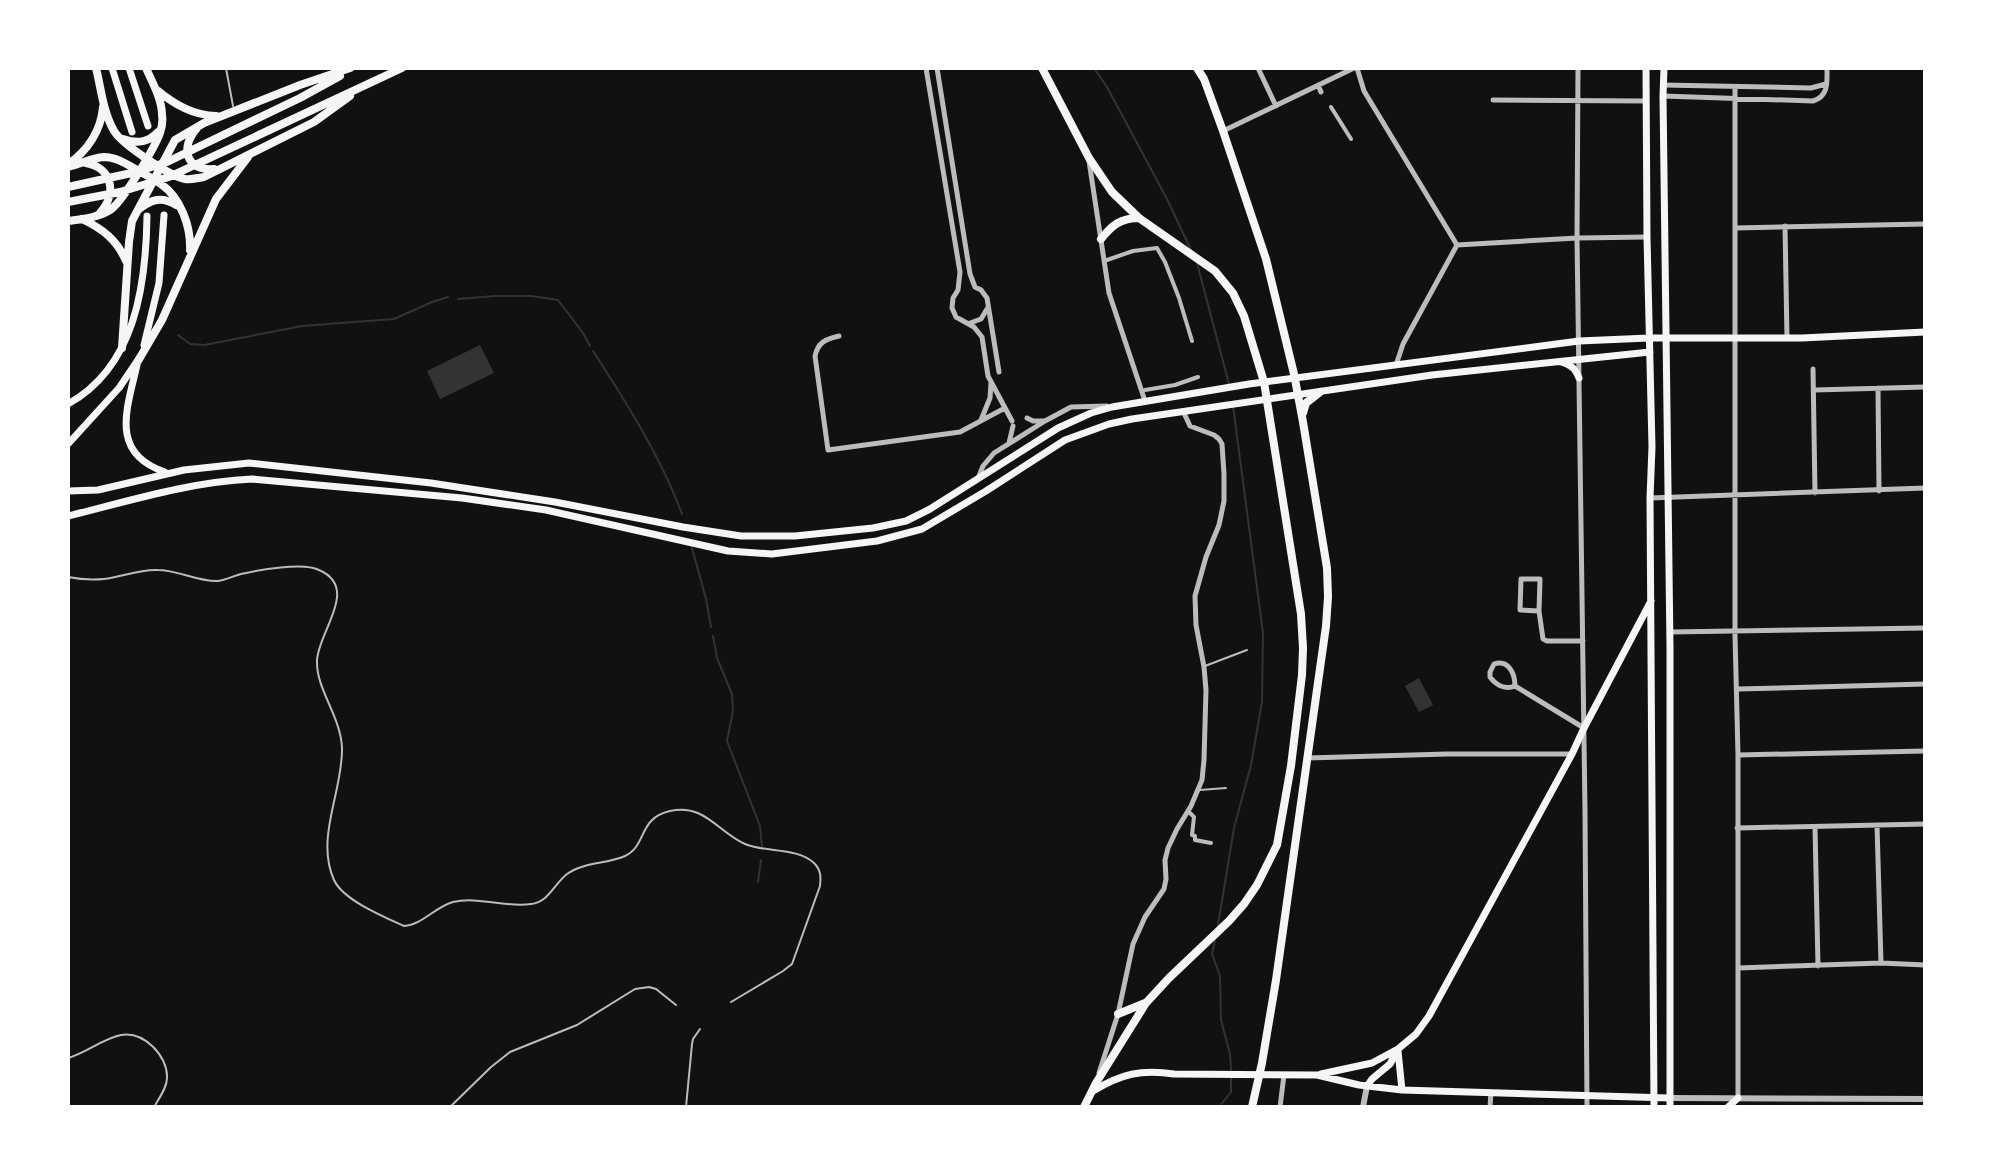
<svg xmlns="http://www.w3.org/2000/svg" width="1993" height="1175" viewBox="0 0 1993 1175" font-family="'Roboto Serif',serif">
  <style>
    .water { fill: #333 }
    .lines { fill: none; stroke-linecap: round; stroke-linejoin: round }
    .stream { stroke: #333; stroke-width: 2 }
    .service { stroke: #bcbcbc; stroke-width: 2 }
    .pedestrian { stroke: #bcbcbc; stroke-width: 4 }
    .minor { stroke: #bcbcbc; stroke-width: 5 }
    .tertiary { stroke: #bcbcbc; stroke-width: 6 }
    .secondary { stroke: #f5f5f5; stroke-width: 7 }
    .primary { stroke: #f5f5f5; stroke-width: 8 }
    .trunk { stroke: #f5f5f5; stroke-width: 8 }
  </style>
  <rect width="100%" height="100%" fill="#111"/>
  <path class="water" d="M480 345 494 373 440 399 427 371Z
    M1419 678 1433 705 1419 712 1405 686Z"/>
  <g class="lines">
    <path class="stream" d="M1094 68 1107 87 1167 199 1191 250
      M1197 263 1229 384
      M458 299 495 296H531L558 300 583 333 590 346
      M178 335 190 344 204 345 302 326 394 319 432 302 448 297
      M593 351C626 402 661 457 682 514
      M692 548 706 599 711 627
      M713 636 717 658 732 694 733 711 727 741 760 826 762 847
      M758 882 761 860
      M1218 925 1234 828 1251 765 1262 702 1263 633 1233 406
      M1215 940 1212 954 1220 976 1221 1020 1230 1054 1231 1070
      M1219 1107 1231 1092V1077"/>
    <path class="service" d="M226 68 233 106
      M68 577C78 579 93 580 104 579 122 577 139 569 158 570 178 570 198 582 218 581 226 580 233 576 241 574 259 570 303 562 319 570 361 588 317 633 317 661 316 689 341 717 342 748 343 791 315 838 334 880 343 900 384 917 404 926 422 925 435 907 453 902 478 896 505 908 531 904 549 902 554 884 567 874 584 862 607 864 625 856 647 846 638 818 670 811 704 803 718 832 745 844 766 853 797 847 814 863 821 870 821 877 820 886L792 964 783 971 731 1002
      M1205 666 1247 650
      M1200 790 1226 788
      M68 1058C86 1053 102 1039 121 1035 144 1031 168 1056 167 1078 167 1088 159 1098 154 1107
      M450 1107 491 1067 510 1052 577 1025 635 989 649 987 656 989 676 1005
      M686 1107 692 1044 693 1039 700 1029"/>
    <path class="pedestrian" d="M1331 107 1351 139
      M1107 260 1133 251 1157 248 1165 262 1179 298 1192 341
      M1145 390 1175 385 1198 377
      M1188 811 1194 817 1192 835 1195 836V840L1211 843"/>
    <path class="minor" d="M926 68 960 272 958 290 953 298 952 308 956 317 974 327 982 337 988 376 1012 421
      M937 68 970 274 975 287 981 290 987 298 999 372
      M1258 68 1276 106
      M1357 68 1364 91 1457 245
      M1578 68 1577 238 1585 811 1587 1107
      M1318 85 1321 92
      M1663 85 1811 88 1826 84
      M1735 87V635L1738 755V1098
      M1663 96 1813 101C1829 96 1827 82 1827 68
      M1493 100 1645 101
      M1223 131 1354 68
      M1089 161 1109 293 1145 401
      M1785 226 1787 338
      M1735 228 1925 224
      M1457 245 1577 238 1647 237
      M970 323 981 319 987 309
      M839 336C826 339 818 342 815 356L828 450 960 432 1005 408
      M1396 365 1403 344 1457 245
      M1813 369 1815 493
      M1878 388 1879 491
      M1814 390 1925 387
      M1027 418 1033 421H1044
      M981 420 990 398 991 383
      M1009 443 1013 426
      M979 476 983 466 994 453 1045 421 1071 407 1107 406
      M1650 498 1925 488
      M1539 611 1520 610 1521 579H1540L1539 611 1543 639 1547 641H1583
      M1670 632 1925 628
      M1515 686C1515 673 1508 659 1494 664L1490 672V677C1496 685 1505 690 1515 686L1584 728
      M1738 689 1925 684
      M1738 755 1925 751
      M1307 758 1447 754H1572
      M1877 825 1881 963
      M1815 827 1818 966
      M1737 828 1925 824
      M1738 968 1881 963 1925 965
      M1099 1073 1118 1014 1133 944 1145 917 1164 889 1166 879 1165 860 1168 848 1177 829 1191 806 1202 780 1204 760 1206 690 1204 667 1196 625 1195 596 1206 557 1219 525 1224 501V474L1222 444 1219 439 1214 435 1190 426 1183 411
      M1280 1107 1284 1075
      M1490 1107 1491 1092"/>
    <path class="tertiary" d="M1670 1098 1925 1099
      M1363 1107 1367 1086"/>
    <path class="secondary" d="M112 68 132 132
      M129 68 148 126
      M1646 68 1647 237 1652 447 1650 498 1654 1107
      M1664 68 1663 96 1670 647V1107
      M144 345 159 283 164 215
      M1561 362C1571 365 1575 368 1579 378
      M137 365C127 409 109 453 165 472
      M68 404C135 367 146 286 147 216
      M68 444 119 388 140 357
      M68 491 98 490 184 470 249 463 431 483 555 502 683 527 741 536H795L873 528 906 521 930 509 1058 428 1091 413 1112 407 1249 384 1579 341 1649 338H1802L1925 332
      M68 516C129 501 189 482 252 479L462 498 546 510 728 551 772 554 877 541 922 529 986 491 1065 440 1109 424 1132 419 1432 375 1650 352
      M1398 1051 1402 1090
      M1321 1074 1372 1063 1396 1050
      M1367 1086 1372 1079 1390 1064 1398 1049 1416 1034 1429 1016 1572 754 1584 728 1651 601
      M1093 1091C1121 1074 1141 1069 1174 1074L1317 1075 1359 1085 1402 1090 1670 1098
      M1728 1107 1738 1098"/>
    <path class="primary" d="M96 68C101 88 103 111 113 129 119 143 170 176 185 179 191 180 197 178 204 177L314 122 350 96
      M157 90C175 105 193 115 216 116
      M197 128C180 147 185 171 214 169
      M123 139C137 144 148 143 158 132
      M86 163C113 168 117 194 100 213
      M68 164C88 151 101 130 103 107
      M68 167C80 164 92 158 104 157 117 157 128 165 139 171 146 175 154 179 161 184 181 198 191 227 190 250
      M68 187 136 172 167 162 300 98 340 76
      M68 202 120 192 169 177 402 68
      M138 210C151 199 162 196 176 205
      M82 219C103 229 117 240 126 261
      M68 221C82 219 97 218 110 210 122 203 155 147 160 133 162 127 163 121 162 115 162 99 152 82 146 68
      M122 348 129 242 132 221 175 140 204 123 300 85 350 68
      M138 361 162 320 216 199 248 157"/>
    <path class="trunk" d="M1042 68 1089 158 1112 192 1139 218 1215 271 1233 293 1244 316 1264 382 1301 614 1303 648 1302 675 1291 766 1277 845 1257 885 1244 904 1229 921 1169 978 1146 1003 1096 1083 1084 1107
      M1197 68 1204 79 1223 131 1266 259 1294 374 1303 422 1327 568 1328 597 1326 626 1276 980 1262 1063 1252 1107
      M1101 239C1112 225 1121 218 1139 218
      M1303 413 1306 403 1320 392
      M1118 1014 1145 1003"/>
  </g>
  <rect width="1993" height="1175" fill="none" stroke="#ffffff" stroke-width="140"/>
</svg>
